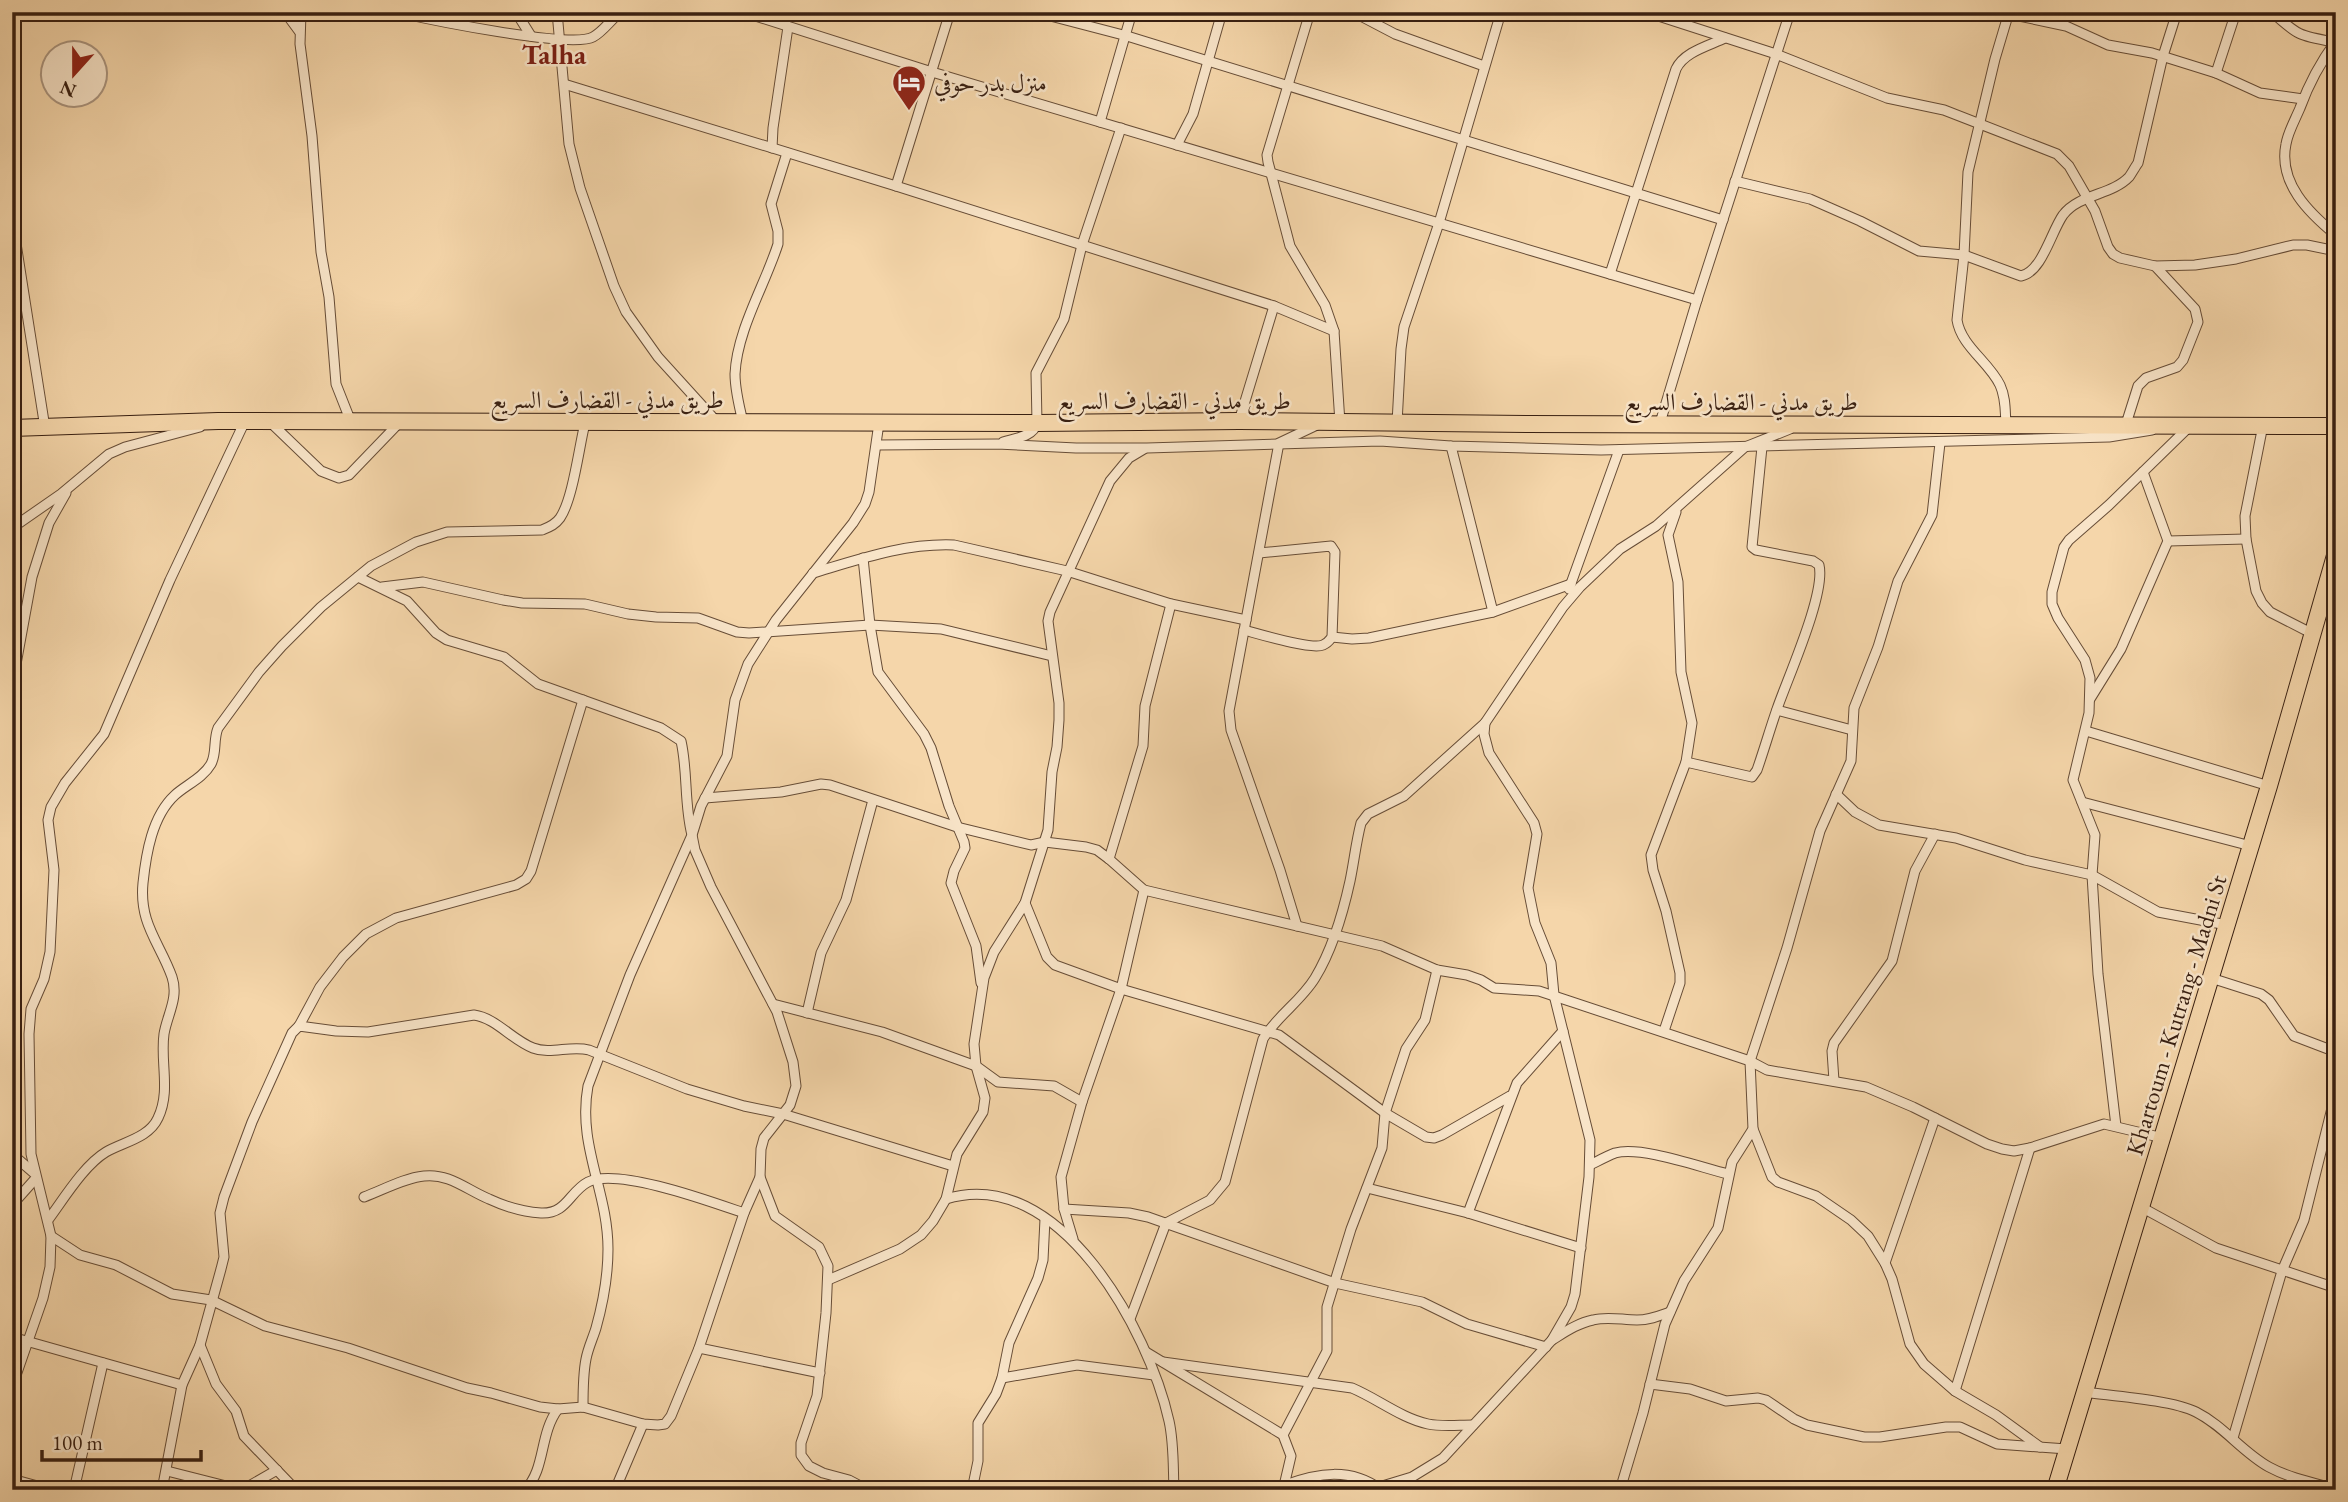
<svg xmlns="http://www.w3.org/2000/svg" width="2348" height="1502" font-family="'EB Garamond',Amiri,serif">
<rect width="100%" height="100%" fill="#f5d6aa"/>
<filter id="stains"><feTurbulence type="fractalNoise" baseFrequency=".00286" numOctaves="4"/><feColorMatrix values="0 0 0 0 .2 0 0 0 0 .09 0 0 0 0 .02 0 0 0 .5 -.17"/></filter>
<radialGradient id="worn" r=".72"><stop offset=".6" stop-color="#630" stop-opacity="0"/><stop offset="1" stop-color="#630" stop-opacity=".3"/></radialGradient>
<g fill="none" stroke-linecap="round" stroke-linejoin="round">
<g stroke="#674d37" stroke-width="11">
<g id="street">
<path d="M285,12L299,31"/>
<path d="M301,12L300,44L312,136L321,252L329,297L336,384L351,422"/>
<path d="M396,12C427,19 571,49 593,37C604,31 611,19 621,12"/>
<path d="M516,12L531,36"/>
<path d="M557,12L569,144L580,188L614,286L626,312L658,357L717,422"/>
<path d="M743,12L932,72L1697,300"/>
<path d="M1035,12L1127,36L1723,220"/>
<path d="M1310,12L1267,155L1268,162L1290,246L1325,305L1334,331L1340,423"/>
<path d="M1353,12L1395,34L1484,66"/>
<path d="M1646,12L1776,54L1887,98L1944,110L2057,154L2069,166L2095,211L2108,247L2113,254L2120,258L2155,266L2195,265L2236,259L2293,245H2307L2336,251"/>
<path d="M2000,12L2066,26L2108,45L2152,53L2216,73L2260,93L2303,99"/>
<path d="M2272,12C2298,36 2300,36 2334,42"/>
<path d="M2336,41C2322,60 2308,86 2300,108C2295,120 2288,132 2286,144C2278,183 2309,213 2336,235"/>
<path d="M2216,73L2236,12"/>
<path d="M564,84L896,186L1274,306L1334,331"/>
<path d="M1100,122L1132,12"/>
<path d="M1177,145L1193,114L1222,12"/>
<path d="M772,148L773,128L788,27"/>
<path d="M1735,181L1810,199L1860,221L1919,251L1964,255L2021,276C2042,272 2051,232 2063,215C2079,194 2112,195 2129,177C2132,173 2135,167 2138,163L2163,56L2177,12"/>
<path d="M896,186L950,12"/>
<path d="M12,218L45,428"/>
<path d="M1610,274L1676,69C1684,52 1708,46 1725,38"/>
<path d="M269,421L321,471L339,478L349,475L400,422"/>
<path d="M1239,421L1274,306"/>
<path d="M743,422C739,406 735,390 735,374C737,330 765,285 778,244V231L771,204L787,153"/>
<path d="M1397,423L1401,349L1404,327L1439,223L1501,12"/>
<path d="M1660,423L1697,300L1790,12"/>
<path d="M2006,424C2005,411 2006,398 2000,385C1989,362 1961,346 1957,320L1964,255L1968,172L1995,59L2009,12"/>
<path d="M2126,424L2138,386L2146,378L2177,367L2183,360L2198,322L2195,309L2155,266"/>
<path d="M2263,425L2245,516L2246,539L2256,591L2262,603L2270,612L2313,634"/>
<path d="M1003,442C1016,438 1033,437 1037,423L1036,373L1064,319L1082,245L1121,128"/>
<path d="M877,445L997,444L1076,448H1147L1380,441L1451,446L1601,450L2109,437L2152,430"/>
<path d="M1451,446L1493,612"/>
<path d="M12,528L61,494L109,454L125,447L200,427"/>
<path d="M2168,541L2246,539"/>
<path d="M863,558L870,625L878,672L924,734L931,748L949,806L964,842L965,848L954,871L951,883L976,946L981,983"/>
<path d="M813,573C860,559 905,543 954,545L1067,571L1171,604L1246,620"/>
<path d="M358,577L407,601L436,633L447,640L504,657L538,684L661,728L681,741C688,772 684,804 692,835L630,975L588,1086C577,1145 608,1191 608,1249C608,1275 603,1303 596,1328C593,1338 588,1348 586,1359C583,1374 583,1391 583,1407"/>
<path d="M382,587L423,582L503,600L522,603L585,604L628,614L656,617L698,618L737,632L749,633L870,625L941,629L1052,656"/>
<path d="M1569,589L1619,450"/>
<path d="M1244,630C1259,634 1311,650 1323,645C1328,643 1329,641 1332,637L1335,552L1331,546L1259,553"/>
<path d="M1332,637L1352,639L1369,638L1493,612L1571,584"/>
<path d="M12,686L32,577L49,523L66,493"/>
<path d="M2090,699L2121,649L2168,541L2143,472"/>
<path d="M1777,710L1852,730"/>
<path d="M2086,731L2269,786"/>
<path d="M1686,762L1752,777L1757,770C1764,750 1770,729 1777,709C1788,677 1826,593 1819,565L1813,561L1756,550L1752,547L1762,447"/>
<path d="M1836,794L1855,812L1879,825L1956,838L2025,860L2092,875L2158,912L2227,925"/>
<path d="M705,798L781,792L821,784L830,785L957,827L1031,845L1045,842L1086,847L1097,850L1109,859L1144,890L1382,946L1437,970L1467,975L1481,980L1494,988L1539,991L1750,1061L1767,1070L1866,1087L1913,1107L1987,1144L2002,1149L2014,1151L2030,1148L2104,1124L2163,1138"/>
<path d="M2082,802L2251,846"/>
<path d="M1109,859L1143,746L1145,706L1171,604"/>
<path d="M1025,903L1047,957L1055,965L1121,989L1279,1035L1385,1113L1426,1137L1434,1138L1442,1135L1510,1096"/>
<path d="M1297,926L1280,870L1231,730L1229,711L1279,443L1317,425"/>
<path d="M2211,978L2261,994L2269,1000L2294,1036L2336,1052"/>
<path d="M773,1004L882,1032L976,1066L998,1082L1054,1086L1082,1102"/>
<path d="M807,1013L821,953L846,900L873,800"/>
<path d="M299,1026L320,987L343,957L366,934L396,918L516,885L526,879L531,871L583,700"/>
<path d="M1664,1031L1680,983V973L1666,911L1653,870L1651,855L1686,762L1692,723L1681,672L1678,582L1668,535L1676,512"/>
<path d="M1834,1081L1832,1051L1834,1043L1892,961L1915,871L1935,834"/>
<path d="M2116,1126L2098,974L2092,875L2095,835L2073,780L2089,713L2090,678L2085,660L2058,618L2052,604V592L2064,547L2069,540L2109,505L2190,426"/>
<path d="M1753,1129L1772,1177L1778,1182L1816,1196L1851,1220L1868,1236L1885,1263L1892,1279L1910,1344L1924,1364L1955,1391L1996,1415L2040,1447"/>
<path d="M12,1154L34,1173"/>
<path d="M1590,1165C1598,1161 1607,1156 1615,1153C1642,1146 1699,1167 1728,1174"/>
<path d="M760,1177L775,1216L819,1247L828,1266L826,1313L817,1396L801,1443V1455L809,1466L823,1473L849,1480L868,1490"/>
<path d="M1367,1188L1468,1213L1581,1248"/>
<path d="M364,1197C383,1190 404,1178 424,1176C449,1173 467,1190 489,1199C504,1206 524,1212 541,1213C567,1214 569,1192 588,1182C617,1167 712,1202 744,1213"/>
<path d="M946,1199C1059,1164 1149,1331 1169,1421C1174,1443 1173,1467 1174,1490"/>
<path d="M12,1205L36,1178"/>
<path d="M2141,1207L2216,1248L2336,1288"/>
<path d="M1064,1209L1129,1213L1148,1217L1335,1283L1422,1302L1467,1324L1546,1347"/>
<path d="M1468,1213L1517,1083L1563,1031"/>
<path d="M48,1220C63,1200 84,1165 106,1152C123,1142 149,1138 158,1118C171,1091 160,1062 164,1034C167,1015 179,998 172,977C160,943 139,924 143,883C146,854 152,816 175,795C186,785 203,778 211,764C217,753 213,740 218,728L259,672L282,646L321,607L371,566L416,542L447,532L542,530C549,527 555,525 560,518C573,499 579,447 585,423"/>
<path d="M51,1236L80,1255L116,1265L172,1294L211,1300L265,1326L348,1348L467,1388L491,1393L540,1407L558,1409L583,1407L643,1424L658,1425L665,1424L671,1416L699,1348L744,1213L760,1177L761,1149L764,1138L790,1105L796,1086L793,1062L777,1012L711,887L695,850L692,835L701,806L727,756L735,700L748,664L776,620L853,523L865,504L869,492L879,423"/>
<path d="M1073,1239L1064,1209L1061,1177L1082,1102L1121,989L1144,890"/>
<path d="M1885,1263L1935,1118"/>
<path d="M828,1280L900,1249L921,1235L933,1221L946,1199L957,1154L983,1112L985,1098L976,1066L974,1044L984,978L994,952L1025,903L1048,830L1052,772L1057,747L1059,720V703L1048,621L1050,612L1110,481L1129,458L1144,449"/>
<path d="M1130,1319L1166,1223L1210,1200L1225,1182L1263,1039C1277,1016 1301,1001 1315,978C1332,950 1343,913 1350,881C1354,862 1356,842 1361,823L1368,814L1404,796L1485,723L1563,607L1580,587L1620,549L1656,526L1745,447L1790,429"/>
<path d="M12,1337L182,1385"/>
<path d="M1552,1340C1565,1332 1578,1323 1593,1320C1608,1316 1622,1320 1637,1320C1649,1320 1659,1316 1670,1312"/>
<path d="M200,1345L216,1384L236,1411L244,1436L296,1490"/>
<path d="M699,1348L820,1373"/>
<path d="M1146,1352L1283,1435L1291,1456L1283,1490"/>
<path d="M1163,1362L1352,1388C1378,1399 1401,1418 1428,1424C1442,1427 1458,1425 1473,1425"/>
<path d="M1002,1378L1077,1365L1154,1375"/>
<path d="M1650,1384L1690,1389L1726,1401L1758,1398L1766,1400L1794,1419L1807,1425L1864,1437H1880L1946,1427H1960L1997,1444L2067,1449"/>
<path d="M12,1387L43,1298L50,1267L51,1236L31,1154L29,1034L31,1009L44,979L50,952L54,870L48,820L51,807L65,783L104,734L170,580L245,421"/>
<path d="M1955,1391L2030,1148"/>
<path d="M2084,1392C2113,1396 2172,1400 2196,1412C2224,1426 2242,1452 2269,1467C2289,1478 2314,1483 2336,1489"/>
<path d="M1283,1435L1327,1351V1307L1351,1229L1382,1148L1385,1113L1406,1049L1425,1020L1437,970"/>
<path d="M2233,1438L2282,1271L2304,1220L2336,1092"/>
<path d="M167,1471L242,1490L277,1470"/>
<path d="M12,1479L52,1490"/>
<path d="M1285,1485C1317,1473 1351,1467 1381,1490"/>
<path d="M1379,1487L1412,1477L1443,1458L1552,1340L1571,1307L1575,1294L1589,1177L1590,1140L1554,995L1551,963L1535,923L1528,888L1537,834L1534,823L1489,753L1484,734L1485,723"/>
<path d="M74,1490L103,1363"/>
<path d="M162,1490L182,1385L200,1345L221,1269L224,1257L220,1213L224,1197L252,1122L292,1033L299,1026L336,1031L368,1032L474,1015C496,1018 512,1040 533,1048C551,1055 570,1045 589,1050L687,1089L744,1106L783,1114L953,1166"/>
<path d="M525,1490C546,1469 539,1434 558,1409"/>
<path d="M615,1490L643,1424"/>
<path d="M972,1490L978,1461V1423L996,1394L1002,1378L1009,1343L1038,1278L1043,1260L1045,1219"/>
<path d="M1620,1490L1643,1413L1665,1324L1684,1281L1718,1228L1732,1162L1753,1129L1750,1061L1787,948L1820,831L1851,761L1854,708L1878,647L1898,581L1932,515L1940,443"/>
</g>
</g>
<g stroke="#381f11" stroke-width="18">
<g id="highway">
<path d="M12,428L218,421L1037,423L1239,421L1526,424L2336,426"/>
<path d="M2055,1490L2269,786L2336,552"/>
</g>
</g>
<use href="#street" stroke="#f8e4c8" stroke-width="9"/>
<use href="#highway" stroke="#f5d6aa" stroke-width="16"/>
</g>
<defs>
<g id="hotel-pin" transform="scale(1.75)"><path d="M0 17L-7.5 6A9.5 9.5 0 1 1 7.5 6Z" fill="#8f2418" stroke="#f8e4c8"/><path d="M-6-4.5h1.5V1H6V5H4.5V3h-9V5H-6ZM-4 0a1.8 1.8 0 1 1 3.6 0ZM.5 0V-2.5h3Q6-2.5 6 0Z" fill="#fff"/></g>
</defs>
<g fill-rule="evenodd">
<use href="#hotel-pin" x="909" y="82"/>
</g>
<g text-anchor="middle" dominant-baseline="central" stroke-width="5" stroke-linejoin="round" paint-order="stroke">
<g font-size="24" fill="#381f11" stroke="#f8e4c8" text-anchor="start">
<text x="934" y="82">منزل بدر حوفي</text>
</g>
<g font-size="24" fill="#381f11" stroke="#f8e4c8">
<text x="607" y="399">طريق مدني - القضارف السريع</text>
<text x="1174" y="400">طريق مدني - القضارف السريع</text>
<text x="1741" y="401">طريق مدني - القضارف السريع</text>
<text transform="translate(2176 1015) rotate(-73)">Khartoum - Kutrang - Madni St</text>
</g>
<g font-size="28" font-weight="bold" fill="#7a1f14" stroke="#f8e4c8">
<text x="554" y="54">Talha</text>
</g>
</g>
<rect width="2348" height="1502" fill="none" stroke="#f5d6aa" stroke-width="42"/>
<rect x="14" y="14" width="2320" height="1474" fill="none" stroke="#381f11" stroke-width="3.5"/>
<rect x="21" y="21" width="2306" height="1460" fill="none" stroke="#381f11" stroke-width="2"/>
<g transform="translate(74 74) rotate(201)"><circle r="33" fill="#f8e4c8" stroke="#ab957f" stroke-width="2"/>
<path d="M0-5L12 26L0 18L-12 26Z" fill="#8f2418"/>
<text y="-10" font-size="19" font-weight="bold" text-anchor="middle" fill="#381f11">N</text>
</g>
<path d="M42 1450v10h159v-10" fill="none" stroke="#381f11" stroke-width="3.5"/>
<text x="52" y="1450" font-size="21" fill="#381f11" stroke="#f8e4c8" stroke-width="5" paint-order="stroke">100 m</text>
<rect width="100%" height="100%" filter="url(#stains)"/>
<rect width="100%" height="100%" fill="url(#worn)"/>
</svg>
